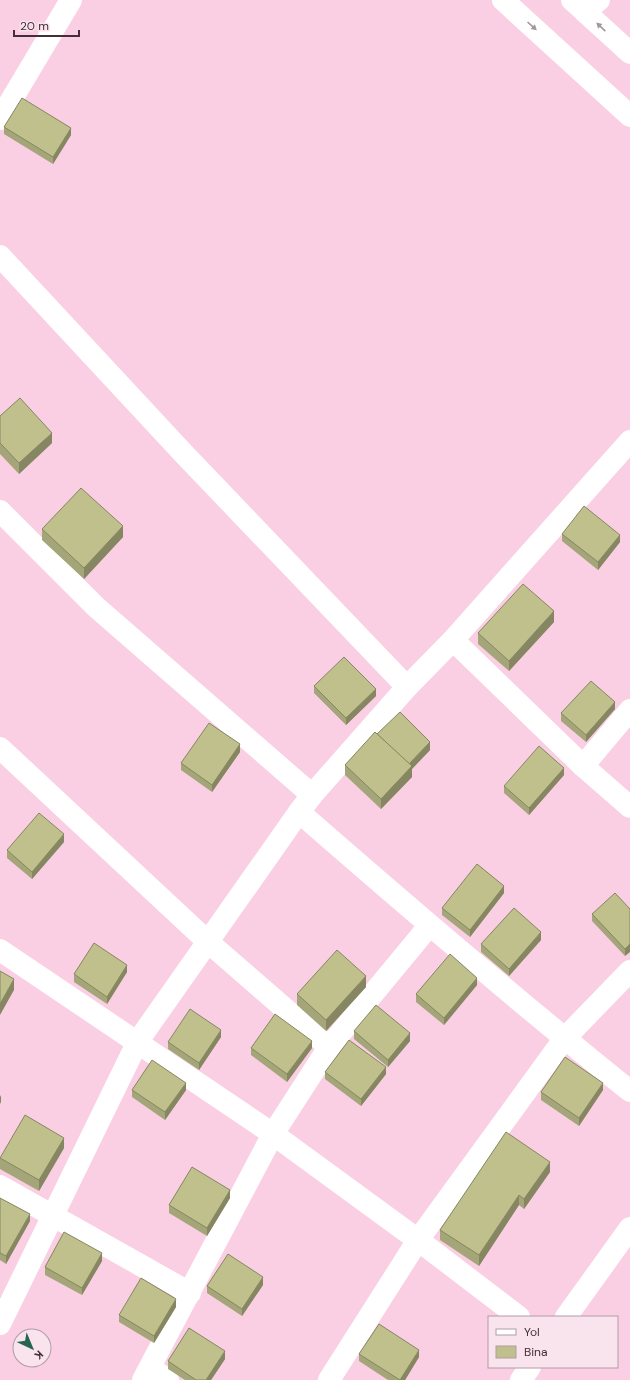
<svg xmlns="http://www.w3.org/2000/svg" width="630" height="1380" font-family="'DM Sans',sans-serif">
<rect width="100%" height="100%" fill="#facfe3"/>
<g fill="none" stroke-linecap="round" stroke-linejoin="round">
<g stroke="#fff" stroke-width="22">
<path d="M585,12L599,0"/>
<path d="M0,119L71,0"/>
<path d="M0,256L184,454L407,687"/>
<path d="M0,511L96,607L312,795"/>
<path d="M453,640L583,766L630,807"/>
<path d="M0,748L207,941L329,1047"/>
<path d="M583,766L630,710"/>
<path d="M299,812C408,907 517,1001 630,1091"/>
<path d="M0,950L273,1134L418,1240L519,1317"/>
<path d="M0,1186L190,1293"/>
<path d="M566,1317L630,1228"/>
<path d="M0,1324L138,1041L299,812L312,795L407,687L453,640L630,441"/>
<path d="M150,1368L168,1380"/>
<path d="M143,1380L273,1134L329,1047L429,926"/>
<path d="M329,1380L418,1240L564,1039L630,971"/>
<path d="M521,1380L530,1367"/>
</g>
<g stroke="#fff" stroke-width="22">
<path d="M503,0L630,116"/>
<path d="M572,0L630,53"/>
</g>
</g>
<g fill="#a4a578">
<path d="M4,127L71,135L53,164L4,134Z"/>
<path d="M0,416L52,443L19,474L0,454Z"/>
<path d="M42,529L123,537L84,579L42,540Z"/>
<path d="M562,534L620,542L598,570L562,541Z"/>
<path d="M554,622L509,671L478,644V633Z"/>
<path d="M314,686L376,696L346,725L314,693Z"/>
<path d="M615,709L586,742L561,721V713Z"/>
<path d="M377,734L430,750L412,769V777L381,809L345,775V765Z"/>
<path d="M240,752L212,792L181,770V763Z"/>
<path d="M564,775L529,815L504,793V786Z"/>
<path d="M64,842L32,879L7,858V850Z"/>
<path d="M504,893L470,937L442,915V908Z"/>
<path d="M630,909L625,956L592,921V914Z"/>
<path d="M541,940L509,976L481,952V944Z"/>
<path d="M127,972L107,1004L74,982V974Z"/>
<path d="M477,985L444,1025L416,1002V994Z"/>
<path d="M366,987L326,1031L297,1005V994Z"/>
<path d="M354,1031L410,1041L388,1067L354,1039Z"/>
<path d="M221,1037L199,1070L168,1049V1042Z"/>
<path d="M251,1048H312L287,1082L251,1055Z"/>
<path d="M325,1072L386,1074L361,1106L325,1079Z"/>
<path d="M132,1090H186L165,1120L132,1097Z"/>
<path d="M603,1090L579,1126L541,1100V1092Z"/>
<path d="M64,1148L39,1191L0,1169V1158Z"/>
<path d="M550,1172L524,1209L519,1205L479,1266L440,1240V1230Z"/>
<path d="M0,1198L30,1221L6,1264L0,1260Z"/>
<path d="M230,1198L207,1236L169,1213V1205Z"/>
<path d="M102,1261L82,1295L45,1275V1267Z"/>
<path d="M263,1285L242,1316L207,1293V1286Z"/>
<path d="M176,1307L154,1343L119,1322V1315Z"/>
<path d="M359,1354L419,1357L405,1380H388L359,1361Z"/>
<path d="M225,1359L211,1380H185L168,1369V1361Z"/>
</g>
<g fill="#868662">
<path d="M71,128V135L53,164V157Z"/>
<path d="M52,433V443L19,474V463Z"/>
<path d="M123,526V537L84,579V568Z"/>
<path d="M620,535V542L598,570V562Z"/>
<path d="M554,611V622L509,671V661Z"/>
<path d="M376,689V696L346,725V718Z"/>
<path d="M615,702V709L586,742V735Z"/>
<path d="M430,742V750L412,769V777L381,809V799L407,766Z"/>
<path d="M240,744V752L212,792V785Z"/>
<path d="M564,768V775L529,815V808Z"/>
<path d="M64,834V842L32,879V872Z"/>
<path d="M504,886V893L470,937V930Z"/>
<path d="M541,932V940L509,976V969Z"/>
<path d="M630,944V952L625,956V949Z"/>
<path d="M127,965V972L107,1004V997Z"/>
<path d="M366,976V987L326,1031V1020Z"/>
<path d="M477,978V985L444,1025V1018Z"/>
<path d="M14,979V990L0,1015V1004Z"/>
<path d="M221,1030V1037L199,1070V1063Z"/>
<path d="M410,1033V1041L388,1067V1060Z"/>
<path d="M312,1041V1048L287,1082V1074Z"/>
<path d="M386,1067V1074L361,1106V1099Z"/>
<path d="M186,1083V1090L165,1120V1112Z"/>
<path d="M603,1083V1090L579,1126V1118Z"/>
<path d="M1,1095V1102L0,1104V1097Z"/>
<path d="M64,1138V1148L39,1191V1180Z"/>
<path d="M550,1162V1172L524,1209V1199Z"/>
<path d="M230,1190V1198L207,1236V1228Z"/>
<path d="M519,1195V1205L479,1266V1255Z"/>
<path d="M30,1214V1221L6,1264V1256Z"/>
<path d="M102,1253V1261L82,1295V1288Z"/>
<path d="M263,1277V1285L242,1316V1309Z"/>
<path d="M176,1299V1307L154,1343V1336Z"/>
<path d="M419,1350V1357L405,1380H400Z"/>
<path d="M225,1351V1359L211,1380H206Z"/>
</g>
<g fill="#bfc08c" stroke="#868662">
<path d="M22,98L71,128L53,157L4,127Z"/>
<path d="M20,398L52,433L19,463L0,443V416Z"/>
<path d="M81,488L123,526L84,568L42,529Z"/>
<path d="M584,506L620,535L598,562L562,534Z"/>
<path d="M523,584L554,611L509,661L478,633Z"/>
<path d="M344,657L376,689L346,718L314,686Z"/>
<path d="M591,681L615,702L586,735L561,713Z"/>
<path d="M400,712L430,742L409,764L377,734Z"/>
<path d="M209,723L240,744L212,785L181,763Z"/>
<path d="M375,732L412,766L381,799L345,765Z"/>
<path d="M539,746L564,768L529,808L504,786Z"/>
<path d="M39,813L64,834L32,872L7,850Z"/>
<path d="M477,864L504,886L470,930L442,908Z"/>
<path d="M615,893L630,909V944L625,949L592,914Z"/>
<path d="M514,908L541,932L509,969L481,944Z"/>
<path d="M94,943L127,965L107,997L74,974Z"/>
<path d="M337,950L366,976L326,1020L297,994Z"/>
<path d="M450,954L477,978L444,1018L416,994Z"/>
<path d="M0,971L14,979L0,1004Z"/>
<path d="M376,1005L410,1033L388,1060L354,1031Z"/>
<path d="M190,1009L221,1030L199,1063L168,1042Z"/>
<path d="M275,1014L312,1041L287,1074L251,1048Z"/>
<path d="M349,1040L386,1067L361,1099L325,1072Z"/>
<path d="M565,1057L603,1083L579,1118L541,1092Z"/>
<path d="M152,1060L186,1083L165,1112L132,1090Z"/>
<path d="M25,1115L64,1138L39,1180L0,1158Z"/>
<path d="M506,1132L550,1162L524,1199L519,1195L479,1255L440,1230Z"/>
<path d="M192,1167L230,1190L207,1228L169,1205Z"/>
<path d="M0,1198L30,1214L6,1256L0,1253Z"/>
<path d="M64,1232L102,1253L82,1288L45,1267Z"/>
<path d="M228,1254L263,1277L242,1309L207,1286Z"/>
<path d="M141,1278L176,1299L154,1336L119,1315Z"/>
<path d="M379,1324L419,1350L400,1380L359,1354Z"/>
<path d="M189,1328L225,1351L206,1380H196L168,1361Z"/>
</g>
<defs><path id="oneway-solid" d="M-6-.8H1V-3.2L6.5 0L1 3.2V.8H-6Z"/></defs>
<g fill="#a2979c">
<use href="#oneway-solid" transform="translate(532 26) rotate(42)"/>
<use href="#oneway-solid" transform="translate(601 27) rotate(-137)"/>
</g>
<rect x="488" y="1316" width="130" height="52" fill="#f9e3ed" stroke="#b19ba5"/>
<rect x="496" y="1329" width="20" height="6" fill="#ffffff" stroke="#b19ba5"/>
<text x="524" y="1336" font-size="12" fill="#442f39">Yol</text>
<rect x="496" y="1346" width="20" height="12" fill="#bfc08c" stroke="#b19ba5"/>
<text x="524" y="1356" font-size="12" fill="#442f39">Bina</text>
<g transform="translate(32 1348) rotate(136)"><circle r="19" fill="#f9e3ed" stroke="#b19ba5"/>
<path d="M0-3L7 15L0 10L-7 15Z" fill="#266450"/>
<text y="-6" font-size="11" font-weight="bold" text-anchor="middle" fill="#442f39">K</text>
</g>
<path d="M14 30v6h65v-6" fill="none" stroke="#442f39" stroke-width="2"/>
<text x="20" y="30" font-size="12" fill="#442f39" stroke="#f9e3ed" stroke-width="3" paint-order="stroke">20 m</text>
</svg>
